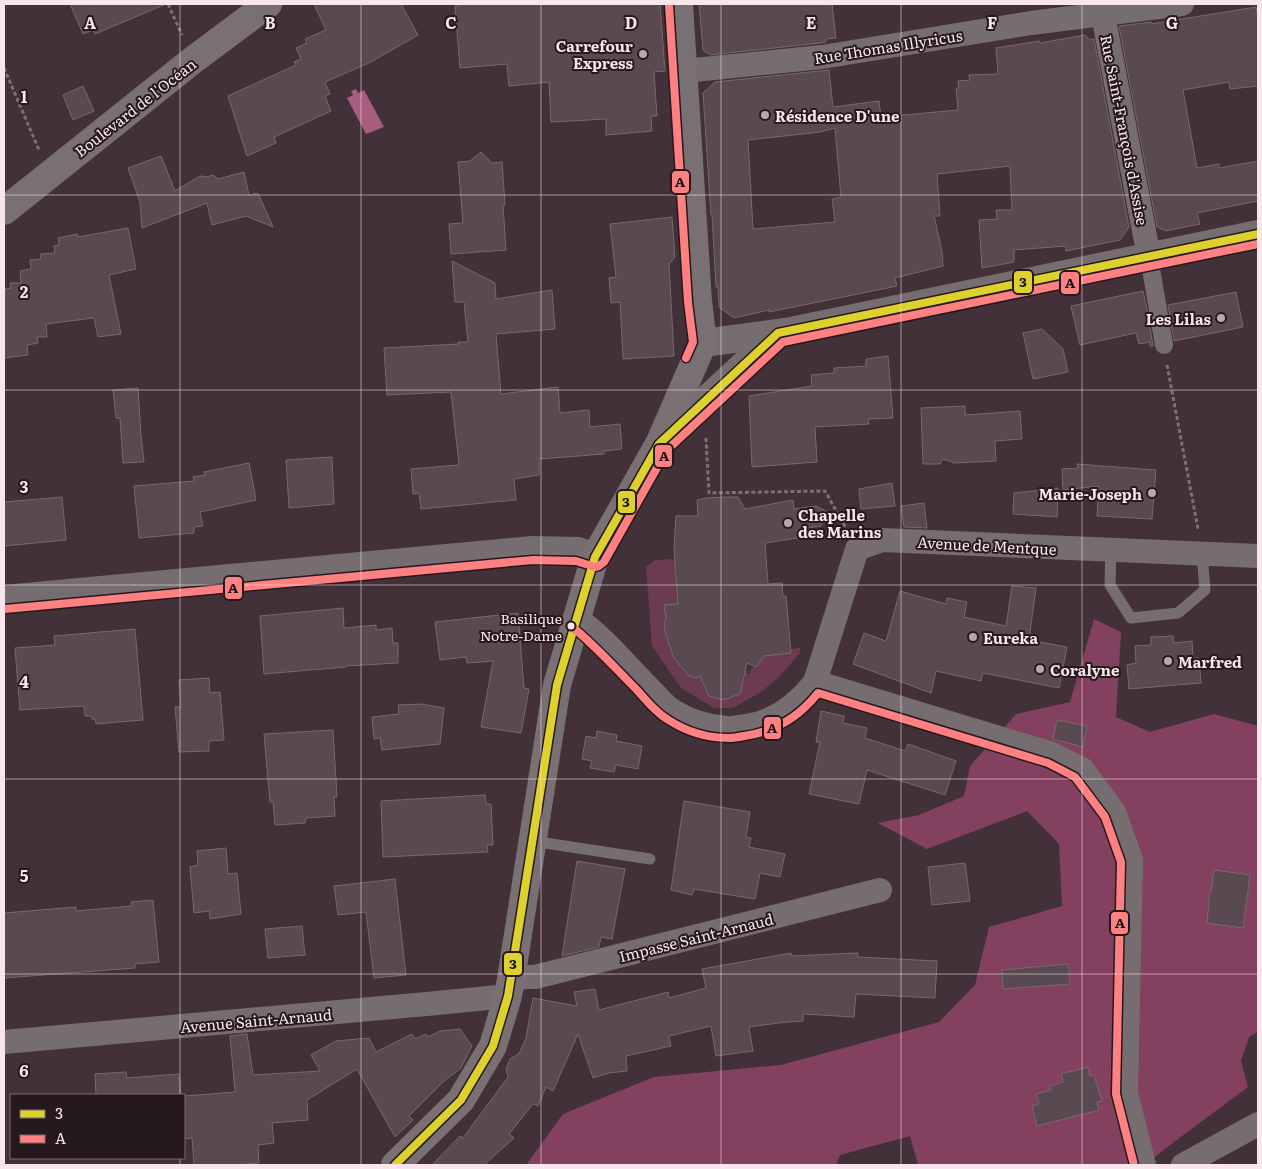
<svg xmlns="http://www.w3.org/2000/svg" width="1262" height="1169" font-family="Literata,serif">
<rect width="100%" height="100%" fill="#423138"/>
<path fill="#6b3b50" d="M678,559L682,605L667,610L670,643L669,644L670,645L684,670L686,672L688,671L699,674L705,687L708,686L714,698H718L743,671H747L748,674L751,673L750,670L754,666L756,667L758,665L755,662L758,654L770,655L790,653V649L800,648V653L779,677L761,692L733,708H714L681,688L652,646L646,567L655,560Z"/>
<path fill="#83415f" d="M1094,619L1121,632L1116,717L1150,732L1214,714L1258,726V1032L1249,1037L1241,1061L1248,1087L1174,1142L1145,1165H918L910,1136L840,1155L836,1165H526L563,1114L654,1077L781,1065L939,1022L975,985L989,927L1062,906L1059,844L1027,811L927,849L878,823L919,815L964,796L970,766L1016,714L1070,702Z"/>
<path fill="#a75e7e" d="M356,89L358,93L364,90L384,127L366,134L347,98L353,95L351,91Z"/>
<g fill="#584a50" stroke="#77686e" fill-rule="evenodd">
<path d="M70,4H166L95,34L93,30L83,34Z"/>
<path d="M314,4H401L418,35L369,63L325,82L330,94L325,96L331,111L274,137L276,143L247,156L228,96L296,65L294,62L301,59L296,48L307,43L305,39L326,30Z"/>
<path d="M460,4H660L665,71L654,72L657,116H651L652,131L606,135V119L551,122L549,82L509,86L507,64L460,68L455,6H460Z"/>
<path d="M699,4H832L836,38L826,39V42L820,43L710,55L703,50Z"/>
<path d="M1256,7L1258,18V86L1230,89L1229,82L1183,90L1197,168L1219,164V168L1258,161V201L1197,213L1200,224L1166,231L1157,227L1119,26L1151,22V24Z"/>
<path d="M1085,35L1090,40L1094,39L1129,227L1120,240L1066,251V246L1014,250V262L982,268L979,220L997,219L996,210H1012L1010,166L937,174L940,216H934L942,251L943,266L895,278L897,286L769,312V310L734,318L719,307L718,287H716L712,214L711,215L703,93L715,82L829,70L833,107L879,101L881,117L958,110L956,88H959L958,81L970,80L969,75L998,74L996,48L1039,41L1040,43ZM835,128L841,197L832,199L835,222L753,229L748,140L820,132Z"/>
<path d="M83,86L94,111L73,120L63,95Z"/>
<path d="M481,152L492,163L502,162L505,205H503L506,250L451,254L449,224L463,223L458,162L470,161Z"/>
<path d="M161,156L175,191L200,176L208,177L213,175L218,179L244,172L249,195L258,193L273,227L246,216L212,225L207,203L142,228L140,202L128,168Z"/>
<path d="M672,217L675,257L669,264L674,356L623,359L620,302L611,303L609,278L616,277L610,224Z"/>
<path d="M128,228L136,269L109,275L121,334L98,337L94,318L46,324L47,337H37L38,343L27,345L28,355L4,358V295H5V289L11,288L10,283H21L20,271L31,269L30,260L41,259L40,254L55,253L54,246L59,245L58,238L77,234L78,237Z"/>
<path d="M452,261L495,283L496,299L552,290L555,329L496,334L501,394L558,387L560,413L589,410L590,427L620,424L622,449L604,451V454L539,459V475L514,479L516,500L421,509L419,493L413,494L411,469L459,465L451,392L387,395L384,348L459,344L458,342H468L464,302H455Z"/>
<path d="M1143,291L1147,309L1153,346H1150V342L1139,344L1136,333L1080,345L1071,306Z"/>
<path d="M1236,292L1243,327L1174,341L1168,305Z"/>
<path d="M1042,329L1063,349L1068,372L1033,379L1023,333Z"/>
<path d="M888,356L893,418L868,419L869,424L815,427L817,462L752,467L749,396L812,386L811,375L834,373V368L866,366V359Z"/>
<path d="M138,388L141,435L144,462L123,463L120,418H116L113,390Z"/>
<path d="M965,406V415L1020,411L1022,439L995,441L996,461L955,463L943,459L940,464H923L921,408Z"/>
<path d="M332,457L334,504L289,508L286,460Z"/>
<path d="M249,463L256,500L200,512L203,526L194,527V533L139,538L134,486L194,481L193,477L205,475L204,472Z"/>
<path d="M1077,464L1156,470L1152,519L1097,516L1099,486L1063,490L1062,469L1078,468Z"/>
<path d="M892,483L895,506L861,509L859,489Z"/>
<path d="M1058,488L1057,517L1013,514L1014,493Z"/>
<path d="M62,497L66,540L4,546V502Z"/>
<path d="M726,497H738L745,509L793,500L794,509L816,506L828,512L821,526L797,530L798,538L765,543L768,584L782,583L783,597L786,596L791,653L764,656L756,667L747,663L740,694L723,700L709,696L700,676L697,678L689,676L673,657L670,645H669L664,627L666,617L664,605L678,604L674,549L676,516H698L697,500L706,498Z"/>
<path d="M924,503L927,528L904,527L901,506Z"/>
<path d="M1012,586L1036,588L1029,640L1067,647L1059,688L983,673L981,681L936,671L931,693L853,664L864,633L886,641L900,591L946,604L947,598L967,602L964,617L1006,626Z"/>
<path d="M343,608L344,628L376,625V630L392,628L393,643H398V663L346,666V667L264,674L260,616Z"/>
<path d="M518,613L524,688L529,689L521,733L481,727L493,661L467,663L466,657L440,660L435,622Z"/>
<path d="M135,629L143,720L96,724L95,719H92V716H85L84,706L20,710L15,648L55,645L54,636Z"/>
<path d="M1173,636L1174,643L1192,641L1193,658H1199L1201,683L1129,689L1127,665L1136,663L1135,646L1151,645V637Z"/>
<path d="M209,678L210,693L220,692L224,740L209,741V751L179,752L175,707H181L179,680Z"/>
<path d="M421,704L444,708L440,744L382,750L380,738L374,739L372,717L399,714L398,705Z"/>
<path d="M821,711L844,716L843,723L867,728L865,738L905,751L908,744L956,761L945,795L867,770L859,804L809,794L820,742H816Z"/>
<path d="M1057,720L1087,726L1083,747L1053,739Z"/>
<path d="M333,730L337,797H334L335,816L306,818L305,823L275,825L273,802H270L264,734Z"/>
<path d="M597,731L617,735L616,741L642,746L638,769L616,765L614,772L590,768L592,761L582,759L586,736L596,738Z"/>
<path d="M485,795L486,804H491L493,845H487L488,852L383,857L381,801Z"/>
<path d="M684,801L750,812L746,837L751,838L749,847L785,854L780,877L760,873L755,899L694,889L692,895L671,890Z"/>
<path d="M226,848L228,874L237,873L241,914L210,919L209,911L194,913L190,867L198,865L197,851Z"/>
<path d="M577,861L625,869L612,939L601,937L599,947L562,956Z"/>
<path d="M965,863L970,901L932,905L928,867Z"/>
<path d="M1214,870L1250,875L1243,928L1207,923L1210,891H1211Z"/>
<path d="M395,879L406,975L374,978L366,912L338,915L334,886Z"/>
<path d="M153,900L159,962L135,964V968L4,978V913L76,907V911L132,906L131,902Z"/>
<path d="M302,926L305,955L268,958L265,929Z"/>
<path d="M791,953L792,956L858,953V957L937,961L935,998L856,994L854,1017L803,1014V1021L778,1023L749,1027L753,1051L716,1056L711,1026L669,1036L671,1046L626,1056L627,1071L609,1073L593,1078L578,1034L553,1091L546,1087L538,1106L533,1104L509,1134L514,1138L484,1165H432L460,1136L463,1138L508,1077L506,1068L511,1058L519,1054L526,1038L533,998L577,1006L574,992L595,989L599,1010L668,992L669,998L706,988L702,969Z"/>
<path d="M1068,964L1070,984L1003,989L1002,970Z"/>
<path d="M460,1029L472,1046L461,1068L443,1082L409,1116L413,1120L395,1137L357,1069L307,1100L308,1120L272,1123L274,1143L258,1145L259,1163L236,1165H194L192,1138L184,1139V1096L235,1092L230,1036L247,1034L253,1075L320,1071L311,1055L336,1041L369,1038L376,1052L412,1034L415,1039L426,1034L428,1037L440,1031Z"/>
<path d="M1088,1067L1090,1076L1094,1075L1102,1101L1097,1102L1099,1110L1037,1126L1032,1106L1039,1104L1036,1094L1051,1090L1050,1086L1063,1082L1061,1074Z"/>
<path d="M126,1072L127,1078L179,1074L181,1095H96L95,1074Z"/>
</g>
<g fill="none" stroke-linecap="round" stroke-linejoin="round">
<g stroke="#797174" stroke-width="3" stroke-dasharray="4 2.5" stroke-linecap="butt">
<path d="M168,4L182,35"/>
<path d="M4,68L39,150"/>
<path d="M1167,365L1198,529"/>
<path d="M706,438L709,493L825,491L846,528"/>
</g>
<g stroke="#766d71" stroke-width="11">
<path d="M1111,550L1110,585L1131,618L1178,613L1205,590L1202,553"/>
<path d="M532,841L650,859"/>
</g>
<path stroke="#766d71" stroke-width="18" d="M1149,257L1164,345"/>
<g stroke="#766d71" stroke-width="24">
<path d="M1101,4L1149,257"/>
<path d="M684,71L822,57L1031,23L1182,4"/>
<path d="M577,618C605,639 627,666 651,690C658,697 665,706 673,711C689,721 709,727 727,728C733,729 740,726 746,726C775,722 797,705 815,682L1052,754L1082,769L1114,812L1131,860L1126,1093L1144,1165"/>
<path d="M815,682L857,549L882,540L1258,556"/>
<path d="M511,979L526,977H535L880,890"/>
<path d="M4,1042L427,1004L508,996"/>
<path d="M1183,1165L1258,1124"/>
</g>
<g stroke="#766d71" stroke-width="28">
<path d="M703,343L786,332L1258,234"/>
<path d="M659,444L778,333"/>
<path d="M4,599L533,550L578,551L595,557"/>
</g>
<g stroke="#797074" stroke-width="28">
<path d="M4,211L193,60L268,4"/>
<path d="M395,1165L461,1100L493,1046L508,996L511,979L557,685L595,557L659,444L703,343L698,301L679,4"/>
</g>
<g stroke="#26191e" stroke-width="11">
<path id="bus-1" d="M395,1165L461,1100L493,1046L508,996L557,685L595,557L659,444L778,333L1258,234"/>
</g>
<g stroke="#26191e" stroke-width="11">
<g id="bus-2">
<path d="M669,5L688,302L693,342L686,358"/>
<path d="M5,609L533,560L576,561L595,567L599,566L604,562L667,450L783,342L1258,244"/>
<path d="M571,626C595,645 615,668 637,690C646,700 655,712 667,719C685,731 707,738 729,738C734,738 739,737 744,736C774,732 799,717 818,693L1048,763L1075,777L1105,817L1121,862L1116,1094L1134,1165"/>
</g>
</g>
<use href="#bus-1" stroke="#dfd12d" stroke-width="8"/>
<use href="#bus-2" stroke="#ff8080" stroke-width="8"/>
</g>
<path fill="none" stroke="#f9e6ed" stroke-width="1" stroke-opacity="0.55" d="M180,4V1095M361,4V1165M541,4V1165M721,4V1165M901,4V1165M1082,4V1165M4,195H1258M4,390H1258M4,585H1258M4,779H1258M4,974H1258M180,1158V1165"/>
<g fill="#b9a7ae" stroke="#26191e" stroke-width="2">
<circle cx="643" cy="54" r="5"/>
<circle cx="765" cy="115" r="5"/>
<circle cx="1221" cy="318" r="5"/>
<circle cx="1152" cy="493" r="5"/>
<circle cx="788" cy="523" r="5"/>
<circle cx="973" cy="637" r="5"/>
<circle cx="1168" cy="661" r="5"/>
<circle cx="1040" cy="669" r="5"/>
</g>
<circle fill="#f9e6ed" stroke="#26191e" stroke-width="2" cx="571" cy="626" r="4.5"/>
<g text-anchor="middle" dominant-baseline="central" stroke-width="4" stroke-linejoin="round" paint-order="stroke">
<g font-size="14" fill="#f9e6ed" stroke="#26191e" text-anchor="end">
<text x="562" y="618">Basilique<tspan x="562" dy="17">Notre-Dame</tspan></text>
</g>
<g font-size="15" font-weight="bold" fill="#f9e6ed" stroke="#26191e" text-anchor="start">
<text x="633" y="45" text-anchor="end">Carrefour<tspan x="633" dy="17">Express</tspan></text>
<text x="775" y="115">Résidence D'une</text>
<text x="1211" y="318" text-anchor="end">Les Lilas</text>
<text x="1142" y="493" text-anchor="end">Marie-Joseph</text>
<text x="798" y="514">Chapelle<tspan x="798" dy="17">des Marins</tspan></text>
<text x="983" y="637">Eureka</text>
<text x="1178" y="661">Marfred</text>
<text x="1050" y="669">Coralyne</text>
</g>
<g font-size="15" fill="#f9e6ed" stroke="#26191e">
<text transform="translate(888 46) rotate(-9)">Rue Thomas Illyricus</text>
<text transform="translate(135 107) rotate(-38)">Boulevard de l'Océan</text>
<text transform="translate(1125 130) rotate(79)">Rue Saint-François d'Assise</text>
<text transform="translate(987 545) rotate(3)">Avenue de Mentque</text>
<text transform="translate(696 937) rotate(-14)">Impasse Saint-Arnaud</text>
<text transform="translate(256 1020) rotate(-5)">Avenue Saint-Arnaud</text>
</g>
</g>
<g font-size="16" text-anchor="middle" font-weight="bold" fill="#f9e6ed" stroke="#26191e" stroke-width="4" stroke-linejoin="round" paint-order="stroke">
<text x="90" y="29">A</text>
<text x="270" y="29">B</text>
<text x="451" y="29">C</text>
<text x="631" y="29">D</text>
<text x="811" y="29">E</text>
<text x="992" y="29">F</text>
<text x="1172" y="29">G</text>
<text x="24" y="103">1</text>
<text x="24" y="298">2</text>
<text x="24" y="493">3</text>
<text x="24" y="688">4</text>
<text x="24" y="882">5</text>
<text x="24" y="1077">6</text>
</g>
<g stroke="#26191e" stroke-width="2">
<rect x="671" y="170" width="19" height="24" rx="5" fill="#ff8080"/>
<rect x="1013" y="270" width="20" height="24" rx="5" fill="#dfd12d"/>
<rect x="1060" y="271" width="20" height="24" rx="5" fill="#ff8080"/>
<rect x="654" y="444" width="19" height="24" rx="5" fill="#ff8080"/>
<rect x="617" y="490" width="19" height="24" rx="5" fill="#dfd12d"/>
<rect x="224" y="576" width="19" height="24" rx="5" fill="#ff8080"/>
<rect x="763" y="716" width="19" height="24" rx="5" fill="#ff8080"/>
<rect x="1110" y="911" width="19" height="24" rx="5" fill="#ff8080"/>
<rect x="503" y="952" width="20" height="24" rx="5" fill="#dfd12d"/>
</g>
<g font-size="14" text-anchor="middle" font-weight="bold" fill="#111">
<text x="680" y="187">A</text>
<text x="1023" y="287">3</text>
<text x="1070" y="288">A</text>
<text x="664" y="461">A</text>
<text x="626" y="507">3</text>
<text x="233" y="593">A</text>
<text x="772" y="733">A</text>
<text x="1120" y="928">A</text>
<text x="513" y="969">3</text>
</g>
<rect width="1262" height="1169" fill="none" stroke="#f9e6ed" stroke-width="10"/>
<rect x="10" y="1094" width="175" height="65" fill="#26191e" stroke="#7a6b71"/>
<rect x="20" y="1110" width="25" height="8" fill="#dfd12d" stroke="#7a6b71"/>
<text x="55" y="1119" font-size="15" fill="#f9e6ed">3</text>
<rect x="20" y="1135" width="25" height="8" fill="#ff8080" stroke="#7a6b71"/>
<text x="55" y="1144" font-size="15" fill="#f9e6ed">A</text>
</svg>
